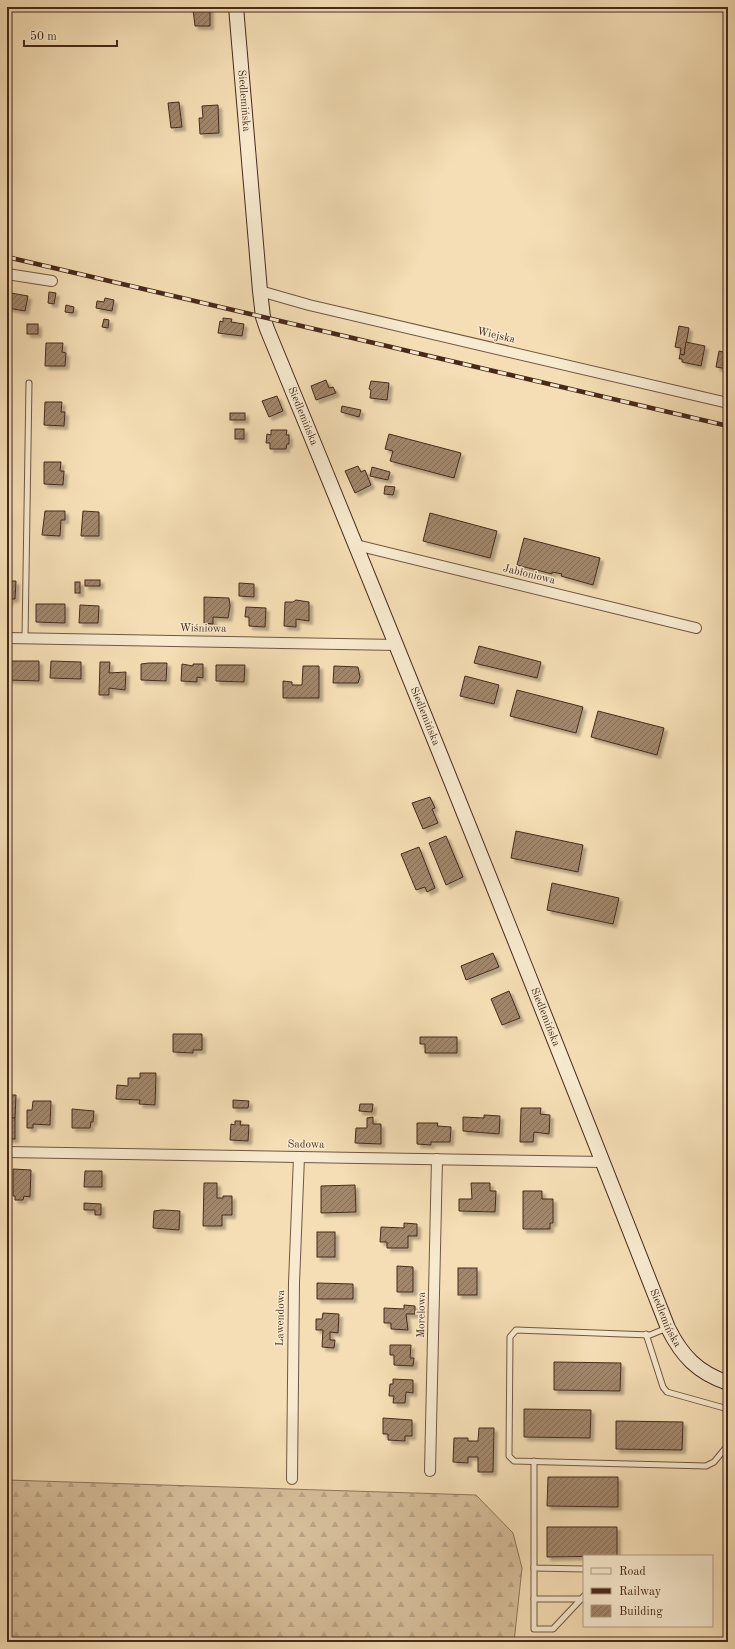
<svg xmlns="http://www.w3.org/2000/svg" width="735" height="1649" font-family="'Old Standard TT',serif">
<defs>
<pattern id="forest-firs" width="22" height="20" patternUnits="userSpaceOnUse"><rect width="22" height="20" fill="#d7bf9b"/><path d="M5 1l3.5 6h-7zM16 11l3.5 6h-7z" fill="#baa485"/></pattern>
<pattern id="building-hatch" width="6" height="6" patternUnits="userSpaceOnUse"><rect width="6" height="6" fill="#a1876c"/><path d="M-1 1l2-2M0 6l6-6M5 7l2-2" fill="none" stroke="#856e58"/></pattern>
<filter id="shadow"><feDropShadow dx="3.5" dy="3.5" stdDeviation="1" flood-color="#0004"/></filter>
</defs>
<rect width="100%" height="100%" fill="#f5deb5"/>
<filter id="stains"><feTurbulence type="fractalNoise" baseFrequency=".005" numOctaves="4"/><feColorMatrix values="0 0 0 0 .2 0 0 0 0 .09 0 0 0 0 .02 0 0 0 .5 -.17"/></filter>
<radialGradient id="worn" r=".72"><stop offset=".6" stop-color="#630" stop-opacity="0"/><stop offset="1" stop-color="#630" stop-opacity=".3"/></radialGradient>
<path fill="url(#forest-firs)" stroke="#8f745c" d="M7,1480L476,1495L513,1533L522,1568L514,1642H7Z"/>
<g fill="url(#building-hatch)" stroke="#47291c" filter="url(#shadow)">
<path d="M189,7H210V26H195L193,9H189Z"/>
<path d="M179,102L182,127L171,128L168,103Z"/>
<path d="M218,105L219,133L200,134L199,118H203L202,106Z"/>
<path d="M49,292L56,293L54,304L48,303Z"/>
<path d="M11,293L28,296L25,311L8,308Z"/>
<path d="M105,298L114,300L112,311L96,308L97,301L104,302Z"/>
<path d="M66,305L74,307L73,313L65,312Z"/>
<path d="M223,318L232,319L231,322L244,324L242,336L218,333L220,321L223,322Z"/>
<path d="M104,319L109,320L108,328L102,327Z"/>
<path d="M726,320L728,321V330H725Z"/>
<rect x="27" y="324" width="11" height="10"/>
<path d="M679,326L689,328L684,355L680,354L681,348L675,347Z"/>
<path d="M686,342L705,346L701,366L682,362V359H679L680,354L684,355Z"/>
<path d="M46,343H63L62,352L66,353L65,366H45Z"/>
<path d="M728,350V369L716,367L719,351L728,353Z"/>
<path d="M326,380L329,388L333,387L336,393L316,400L311,386Z"/>
<path d="M371,381L389,383L387,400L370,398L371,390L369,389Z"/>
<path d="M277,396L283,411L269,417L262,401Z"/>
<path d="M45,402H62L61,412H65L64,426L44,425Z"/>
<path d="M342,406L361,410L359,417L341,412Z"/>
<rect x="230" y="413" width="15" height="7"/>
<rect x="235" y="429" width="9" height="10"/>
<path d="M271,430H287L286,435H289V444H287L286,449H270V443H266L267,434L271,435Z"/>
<path d="M389,434L461,453L454,478L390,461L393,451L385,449Z"/>
<path d="M44,462H61L60,471H64L63,485L44,484Z"/>
<path d="M358,466L361,472L365,470L371,485L355,493L345,471Z"/>
<path d="M372,467L390,472L388,480L370,476Z"/>
<path d="M385,486L395,487L393,495L384,494Z"/>
<path d="M45,511H65V520H61L60,536L42,535Z"/>
<path d="M83,511L99,512V536H81Z"/>
<path d="M430,513L497,531L490,558L423,541Z"/>
<path d="M524,538L600,558L593,585L561,576L562,574L552,572V574L517,565Z"/>
<rect x="85" y="580" width="15" height="6"/>
<path d="M7,581H16L15,599H9V603H7Z"/>
<rect x="75" y="582" width="5" height="11"/>
<path d="M239,583L254,584V597L239,596Z"/>
<path d="M204,597L229,598L230,606L228,618L213,617V624L204,623Z"/>
<path d="M296,600L309,602V621L296,619V627L284,626L285,602H293Z"/>
<path d="M36,604H65V623L36,622Z"/>
<path d="M80,605L99,606L98,623H79Z"/>
<path d="M246,607L266,608L265,627L249,626V617H245Z"/>
<path d="M479,646L541,662L537,678L474,663Z"/>
<path d="M8,661H39V681L7,680Z"/>
<path d="M51,661L81,662V679L50,678Z"/>
<path d="M100,662H110L109,673L126,672L125,690L109,688V695H99Z"/>
<path d="M149,663H167L166,681L141,680V664Z"/>
<path d="M182,664L193,666V664H203V678L197,677V682L181,681Z"/>
<path d="M216,665H245L244,682L216,681Z"/>
<path d="M303,666H319V698H283V681L292,682V685H302Z"/>
<path d="M334,666L358,667L360,677L358,683H333Z"/>
<path d="M465,676L499,685L494,704L460,696Z"/>
<path d="M517,690L583,707L576,733L510,716Z"/>
<path d="M598,711L664,728L657,755L591,737Z"/>
<path d="M430,797L435,808L432,809L438,823L423,829L412,803Z"/>
<path d="M516,831L583,845L578,872L511,858Z"/>
<path d="M446,836L463,877L446,885L429,843Z"/>
<path d="M419,847L435,888L427,892L425,887L416,890L401,854Z"/>
<path d="M552,883L619,898L613,924L547,910Z"/>
<path d="M493,953L499,967L466,980L461,966Z"/>
<path d="M509,991L520,1018L502,1025L491,999Z"/>
<path d="M173,1034H202V1050H193V1053L173,1052Z"/>
<path d="M420,1037H457V1053H425V1044H420Z"/>
<path d="M140,1073H156L155,1105L139,1104L140,1100L116,1099L117,1085L128,1086V1078H140Z"/>
<path d="M7,1095H16L15,1118H7Z"/>
<path d="M233,1100L249,1101L248,1108H233Z"/>
<path d="M33,1101H51L50,1125L33,1124V1128H27V1110H32Z"/>
<path d="M360,1104H373L372,1112L359,1111Z"/>
<path d="M521,1108H541L540,1114L550,1115L549,1134L534,1132L533,1142H520Z"/>
<path d="M72,1109L94,1111L93,1122H91L90,1128H72Z"/>
<path d="M484,1115L500,1116L499,1134L463,1131V1117L484,1118Z"/>
<path d="M373,1117V1124H381V1144L355,1143L356,1128H367V1118Z"/>
<rect x="7" y="1118" width="8" height="21"/>
<path d="M235,1121H241L240,1125H249L248,1141L230,1140L231,1124L235,1125Z"/>
<path d="M417,1123H438L437,1126L451,1127L450,1142H431V1145L417,1144Z"/>
<path d="M13,1169L31,1170L30,1197L24,1196L23,1200H15V1196H13Z"/>
<path d="M85,1171H102V1187H84Z"/>
<path d="M204,1183H217V1198H223V1196H232V1215H222V1226H203Z"/>
<path d="M471,1183H490V1191H496L495,1212L459,1211V1199H472Z"/>
<path d="M355,1185L356,1212L321,1213V1186Z"/>
<path d="M523,1191H542V1199H553V1223H550V1229H523Z"/>
<path d="M84,1203L101,1204V1215H95V1210H84Z"/>
<path d="M162,1210L180,1211L179,1230L153,1228L154,1211Z"/>
<path d="M404,1223L417,1224V1236H408V1248H387V1242H380L381,1227L404,1228Z"/>
<rect x="317" y="1232" width="18" height="25"/>
<path d="M397,1266L413,1267V1292H397Z"/>
<rect x="458" y="1268" width="19" height="27"/>
<path d="M317,1283L353,1284V1299H317Z"/>
<path d="M404,1305L415,1306V1314H406L408,1330L391,1329V1323H384V1308L404,1309Z"/>
<path d="M323,1313L339,1314L338,1333L330,1332V1340H335L334,1348L322,1347L323,1330H316V1319H322Z"/>
<path d="M390,1345H411L410,1358H414L413,1366L394,1365V1355H390Z"/>
<path d="M554,1362L621,1363L620,1391L554,1390Z"/>
<path d="M393,1379L413,1380V1393L406,1392L405,1403H393L394,1396H389L390,1384H393Z"/>
<path d="M524,1409L591,1410L590,1438L524,1437Z"/>
<path d="M383,1418L412,1420V1436H405V1441L388,1440V1434H383Z"/>
<path d="M616,1421L683,1422L682,1450L616,1449Z"/>
<path d="M479,1428H494L493,1472H478V1457H468V1463L453,1462L454,1438H468V1441H478Z"/>
<path d="M548,1477H618V1507L547,1506Z"/>
<path d="M547,1527H617V1556L547,1557Z"/>
</g>
<g fill="none" stroke-linecap="round" stroke-linejoin="round">
<g stroke="#725642" stroke-width="7">
<g id="lane">
<path d="M25,638L29,383"/>
<path d="M667,1328L650,1335L516,1330L510,1337L509,1456L514,1461L706,1466L714,1462L728,1445"/>
<path d="M646,1334L663,1387L667,1392L728,1409"/>
<path d="M534,1461V1568L584,1569"/>
<path d="M534,1568V1629H553L584,1596"/>
<path d="M534,1599H581"/>
</g>
</g>
<g stroke="#725642" stroke-width="12">
<g id="street">
<path d="M7,274L52,281"/>
<path d="M260,291L309,305L728,403"/>
<path d="M356,545L696,628"/>
<path d="M7,638L398,645"/>
<path d="M7,1152L604,1162"/>
<path d="M430,1471L437,1159"/>
<path d="M292,1479L294,1283L299,1157"/>
</g>
</g>
<g stroke="#47291c" stroke-width="16">
<g id="secondary">
<path id="s1" d="M236,7L260,291L263,317L267,329C404,661 537,994 668,1328C682,1356 697,1372 728,1383"/>
</g>
</g>
<use href="#lane" stroke="#f8eacf" stroke-width="5"/>
<use href="#street" stroke="#f8eacf" stroke-width="10"/>
<use href="#secondary" stroke="#f8eacf" stroke-width="14"/>
<g stroke="#47291c" stroke-width="4.5">
<path id="rail" d="M7,257L728,426"/>
</g>
<use href="#rail" stroke="#f8eacf" stroke-width="3" stroke-dasharray="9" stroke-linecap="butt"/>
</g>
<g text-anchor="middle" dominant-baseline="central" stroke-width="3" stroke-linejoin="round" paint-order="stroke">
<g font-size="11" fill="#47291c" stroke="#f8eacf">
<text stroke="none"><textPath href="#s1" startOffset="94">Siedlemińska</textPath></text>
<text transform="translate(496 336) rotate(13)">Wiejska</text>
<text stroke="none"><textPath href="#s1" startOffset="418">Siedlemińska</textPath></text>
<text transform="translate(529 575) rotate(14)">Jabłoniowa</text>
<text transform="translate(203 629) rotate(1)">Wiśniowa</text>
<text stroke="none"><textPath href="#s1" startOffset="742">Siedlemińska</textPath></text>
<text stroke="none"><textPath href="#s1" startOffset="1066">Siedlemińska</textPath></text>
<text transform="translate(306 1145) rotate(1)">Sadowa</text>
<text transform="translate(422 1315) rotate(-89)">Morelowa</text>
<text transform="translate(281 1318) rotate(-89)">Lawendowa</text>
<text stroke="none"><textPath href="#s1" startOffset="1390">Siedlemińska</textPath></text>
</g>
</g>
<rect width="735" height="1649" fill="none" stroke="#f5deb5" stroke-width="24"/>
<rect x="8" y="8" width="719" height="1633" fill="none" stroke="#47291c" stroke-width="2"/>
<rect x="12" y="12" width="711" height="1625" fill="none" stroke="#47291c"/>
<rect x="583" y="1555" width="130" height="72" fill="#f8eacf" stroke="#b19d87"/>
<rect x="591" y="1568" width="20" height="6" fill="#f8eacf" stroke="#b19d87"/>
<text x="619" y="1575" font-size="12" fill="#47291c">Road</text>
<rect x="591" y="1588" width="20" height="6" fill="#47291c" stroke="#b19d87"/>
<text x="619" y="1595" font-size="12" fill="#47291c">Railway</text>
<rect x="591" y="1605" width="20" height="12" fill="url(#building-hatch)" stroke="#b19d87"/>
<text x="619" y="1615" font-size="12" fill="#47291c">Building</text>
<path d="M24 40v6h93v-6" fill="none" stroke="#47291c" stroke-width="2"/>
<text x="30" y="40" font-size="12" fill="#47291c" stroke="#f8eacf" stroke-width="3" paint-order="stroke">50 m</text>
<rect width="100%" height="100%" filter="url(#stains)"/>
<rect width="100%" height="100%" fill="url(#worn)"/>
</svg>
